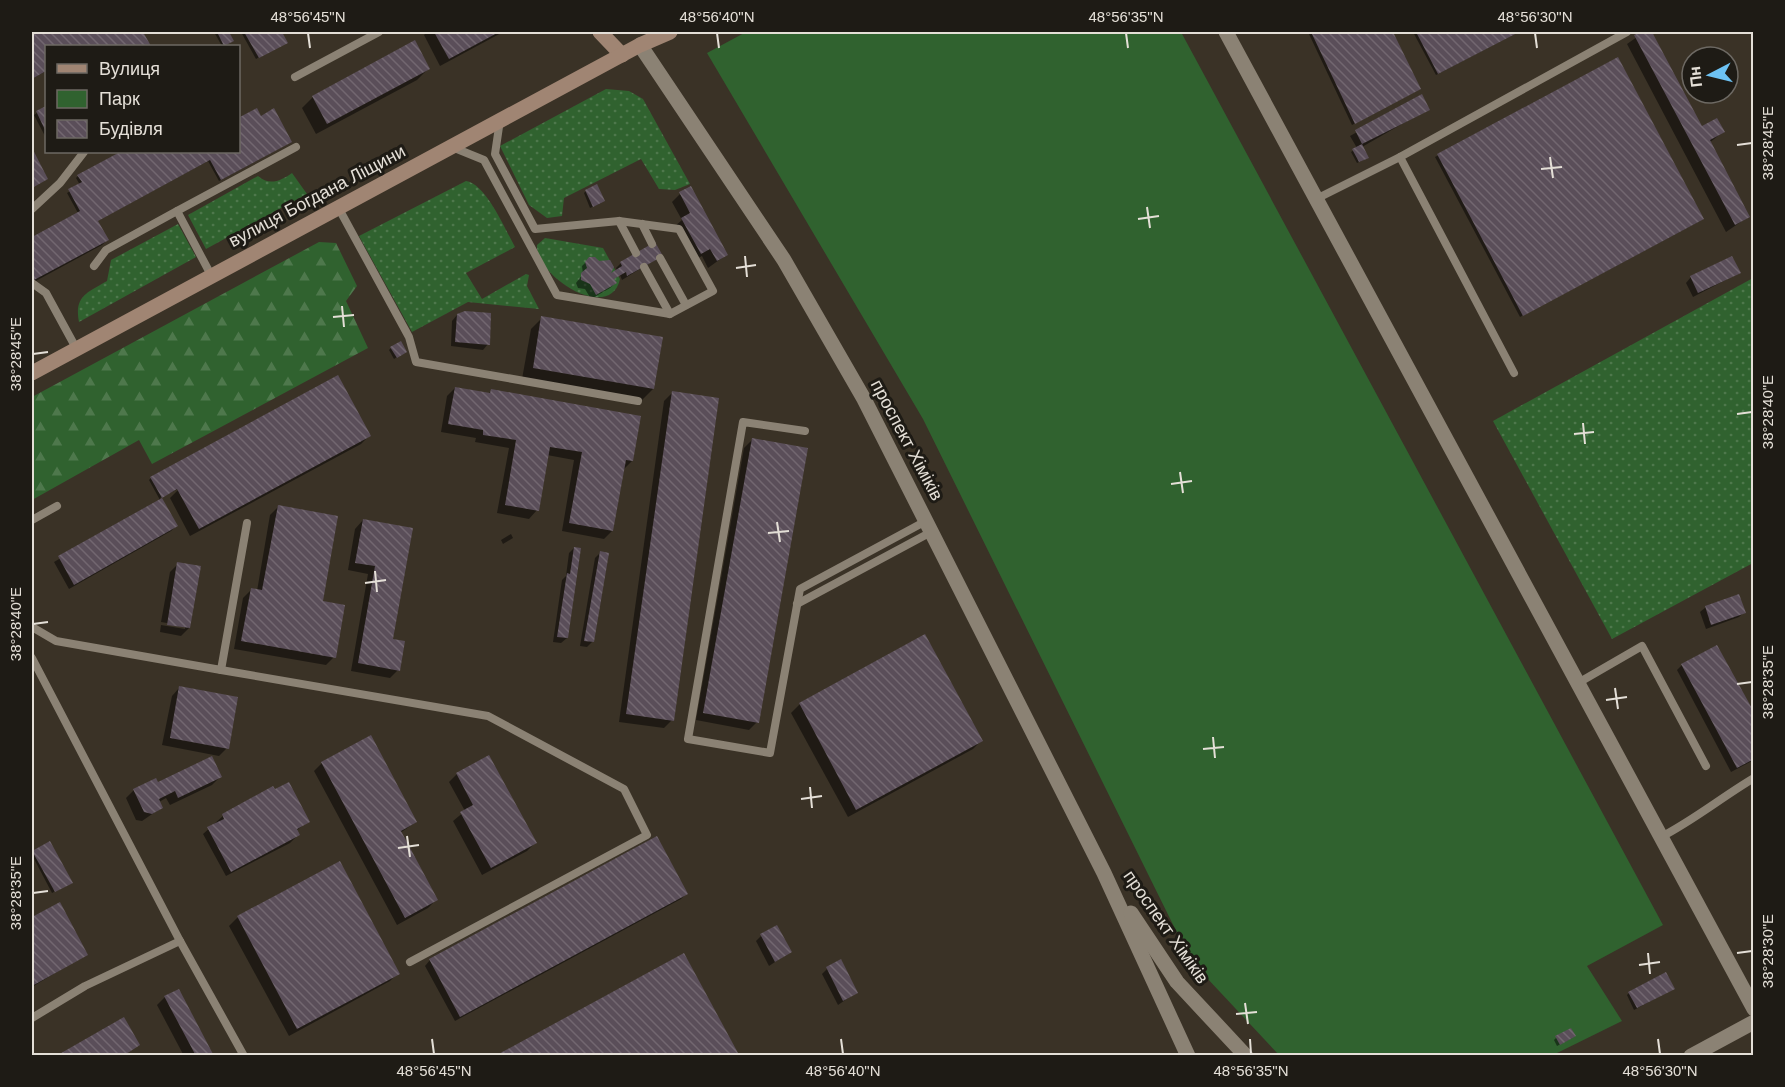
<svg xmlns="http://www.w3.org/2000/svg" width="1785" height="1087" font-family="Helvetica,sans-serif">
<defs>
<pattern id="grass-dots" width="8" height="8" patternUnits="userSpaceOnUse" patternTransform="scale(1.5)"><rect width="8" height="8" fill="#30622f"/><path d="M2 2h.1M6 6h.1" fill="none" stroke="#4e784c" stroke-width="1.8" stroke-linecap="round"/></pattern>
<pattern id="forest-firs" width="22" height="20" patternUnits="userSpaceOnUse" patternTransform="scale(1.5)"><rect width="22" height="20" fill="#30622f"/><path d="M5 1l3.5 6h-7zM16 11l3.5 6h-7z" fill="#4e784c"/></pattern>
<pattern id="building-back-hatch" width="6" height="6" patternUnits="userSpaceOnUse" patternTransform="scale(1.5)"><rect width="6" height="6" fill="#5a4e59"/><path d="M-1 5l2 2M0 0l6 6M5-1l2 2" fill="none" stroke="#726770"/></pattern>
</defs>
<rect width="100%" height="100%" fill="#3a3226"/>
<g fill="url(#grass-dots)">
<path d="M606,89L629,91L643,99L690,184L675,190L659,189L641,159L564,198L562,216L547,218L529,205L500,146Z"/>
<path d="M292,173L307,194L206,249L188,215L258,176C269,186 281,181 292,173Z"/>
<path d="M466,181C486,184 505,229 515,247L466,273L482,299L526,274L529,275L527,286L539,309L468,302L412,332L359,236Z"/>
<path d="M178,224L196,257L79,322C74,296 87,293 107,281L111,260Z"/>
<path d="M545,238L603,248L620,279C610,324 535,276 537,245Z"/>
<path d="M1753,278V563L1612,639L1493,421Z"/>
</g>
<path fill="url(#forest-firs)" d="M319,242L336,243L357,286L346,301L368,348L152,464L139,440L32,500V397Z"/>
<path fill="#30622f" d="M746,32H1181L1663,925L1587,966L1622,1021L1553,1055H1279L1191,961L923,419L707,53Z"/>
<g fill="#0007">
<path d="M32,32H141L149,46H46V71L32,79Z"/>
<path d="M214,32H228L232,40L222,46Z"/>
<path d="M241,32H280L286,42L256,59Z"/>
<path d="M427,32H503L440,66L424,35Z"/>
<path d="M1308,32H1391L1420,89L1352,125Z"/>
<path d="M1413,32H1518L1436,75Z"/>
<path d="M1644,32H1651L1701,128L1723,132L1709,143L1748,217L1726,232L1627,44Z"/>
<path d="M1618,59L1700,221L1520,317L1435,157Z"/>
<path d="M428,69L417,80L316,134L302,108L313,97Z"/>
<path d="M1421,96L1428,109L1362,147L1365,159L1357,163L1351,152L1357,148L1350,136Z"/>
<path d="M46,107V138L34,115Z"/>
<path d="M260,118L289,143L219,181L208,161L97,221L107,240L102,245L32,283V239L78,213L67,193L80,185L76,178L78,176L119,154L118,152H238Z"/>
<path d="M586,191L601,203L590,208L584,193Z"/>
<path d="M680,194L726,255L708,268L702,256L692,261L674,227L682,220L672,202Z"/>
<path d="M661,256L622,280L620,275L613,279L615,283L610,288L591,299L585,289L578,288L576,283L583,274L582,266L588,260L608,276L617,271L616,268L621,263Z"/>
<path d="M1739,273L1693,297L1686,283L1691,277Z"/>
<path d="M457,315L488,344L483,350L451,346L452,321Z"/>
<path d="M542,318L653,389L642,400L522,379L531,329Z"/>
<path d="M391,348L405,352L394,359L389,350Z"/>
<path d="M455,388L488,394L491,391L632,461L624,469L612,531L604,539L562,531L574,460L547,455L537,510L529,519L497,513L509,448L475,442L476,438L441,432L447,396Z"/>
<path d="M672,393V720L664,728L619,722L664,401Z"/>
<path d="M369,436L361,444L190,536L170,498L180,488L160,498L176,526L171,531L69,589L54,562L160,500L149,480L151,478Z"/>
<path d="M752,440L757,722L749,730L696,720L744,448Z"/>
<path d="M278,507L322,602L334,657L326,665L234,649L243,598L251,590L257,591L270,515Z"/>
<path d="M363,520L411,529L391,640L398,670L390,678L351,671L368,574L348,570L355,529Z"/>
<path d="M511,534L513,538L503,544L501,540Z"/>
<path d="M574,548L567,638L561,643L553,642L562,580L566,576L569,553Z"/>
<path d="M600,553L592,642L587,647L580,646L595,558Z"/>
<path d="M178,564L189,628L181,636L160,632L161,625L185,629V626L161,622L170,572Z"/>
<path d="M1706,607L1744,612L1739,617L1706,629L1700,612Z"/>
<path d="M925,636L981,741L973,749L848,817L791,713L799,705Z"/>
<path d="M1682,665L1754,715V760L1731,772L1677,670Z"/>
<path d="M180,687L227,748L219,756L162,745L172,696Z"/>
<path d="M322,763L416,822L400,833L436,900L428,908L397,925L314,771Z"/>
<path d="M457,774L535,843L527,851L482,875L453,821L465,811L449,782Z"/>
<path d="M220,777L212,785L170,805L166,798L159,802L161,808L142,821L136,820L126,798L134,790L157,784Z"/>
<path d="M273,788L308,821L296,831L298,835L290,843L226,876L203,834L223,816Z"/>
<path d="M656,838L686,894L681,899L455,1021L425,966L430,960Z"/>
<path d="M33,852L69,884L52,893L32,855Z"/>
<path d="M339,863L398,973L390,981L289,1036L229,926L237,918Z"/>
<path d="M59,904L87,954L32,987V919Z"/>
<path d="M761,936L790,952L769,966L756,941Z"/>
<path d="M827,969L857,992L838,1005L822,974Z"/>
<path d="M1671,990L1634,1010L1627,995L1629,993Z"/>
<path d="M165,997L212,1056H184L157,1005Z"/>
<path d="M1556,1038H1572L1557,1046L1554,1040Z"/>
</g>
<g fill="url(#building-back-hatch)">
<path d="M32,32H143L151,46H46V71L32,79Z"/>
<path d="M217,32H229L234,41L224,46Z"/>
<path d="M244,32H282L288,43L259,58Z"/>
<path d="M434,32H499L449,59Z"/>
<path d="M1311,32H1393L1421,89L1355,124Z"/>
<path d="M1416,32H1519L1438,74Z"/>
<path d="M1641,32H1652L1702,126L1717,118L1725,132L1710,140L1750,217L1735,225L1634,35Z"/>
<path d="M415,40L430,69L327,124L312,96Z"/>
<path d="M1618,57L1704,219L1523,316L1437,154Z"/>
<path d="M1422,94L1430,110L1362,144L1369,158L1359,162L1352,149L1362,144L1355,130Z"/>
<path d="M46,106V132L36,111Z"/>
<path d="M257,108L261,116L274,108L292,142L221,180L210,160L98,221L109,240L34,280L32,275V237L80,211L68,189L82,182L77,175L120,152H238V118Z"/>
<path d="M32,148L48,179L32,188Z"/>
<path d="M597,184L605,201L593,207L585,190Z"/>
<path d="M691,186L728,255L717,261L710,249L701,254L681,218L690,213L679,192Z"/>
<path d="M655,242L663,256L627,276L626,272L614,279L617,283L596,295L590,284L581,280V273L587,268L585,262L589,257H595L599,261L610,260L614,267L611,273L622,266L620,262Z"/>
<path d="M1732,256L1741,273L1698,293L1690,276Z"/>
<path d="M465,311L491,313L490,345L455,342L457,314Z"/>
<path d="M541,316L663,337L654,389L533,368Z"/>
<path d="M401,341L407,352L397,358L390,347Z"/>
<path d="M338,375L371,436L199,529L177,489L162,498L150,477Z"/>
<path d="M455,387L490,393L491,389L641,416L633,461L626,460L613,531L569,523L582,452L550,447L539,511L505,505L516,440L483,435V430L448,424Z"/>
<path d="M672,391L719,398L674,721L626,714Z"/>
<path d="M752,438L808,448L759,723L703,713Z"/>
<path d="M162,498L178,526L74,585L58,556Z"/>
<path d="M278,505L338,516L323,601L345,605L336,658L241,641L251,588L262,590Z"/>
<path d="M363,519L413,528L393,639L405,641L400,671L358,663L375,566L355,563Z"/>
<path d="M574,547L581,548L568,638L557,637L567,573L570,574Z"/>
<path d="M600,551L609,553L594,642L584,641Z"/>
<path d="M177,562L201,566L190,628L167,625Z"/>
<path d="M1739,594L1746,613L1711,625L1705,606Z"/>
<path d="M925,634L983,741L856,810L799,703Z"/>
<path d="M1717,645L1754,712V759L1737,768L1681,664Z"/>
<path d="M179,686L238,697L229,749L170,738Z"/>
<path d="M371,735L417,822L401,831L438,900L405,918L321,762Z"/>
<path d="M489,755L537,843L491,868L460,812L473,805L456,773Z"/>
<path d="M212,756L222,777L178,798L175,791L159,799L163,808L152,814L144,812L133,789L156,778L158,782Z"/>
<path d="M289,782L310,822L297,829L300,835L231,872L207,827L224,819L222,814L273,786L275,789Z"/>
<path d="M657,836L688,894L460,1017L429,959Z"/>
<path d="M50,841L73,883L55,892L32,851Z"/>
<path d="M340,861L400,974L297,1029L237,916Z"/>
<path d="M60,902L88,955L32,986V917Z"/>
<path d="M777,925L792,952L775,962L760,934Z"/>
<path d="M684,953L738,1053L733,1056H495Z"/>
<path d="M841,959L858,993L843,1001L826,967Z"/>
<path d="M1666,972L1675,989L1637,1008L1628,992Z"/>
<path d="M179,989L214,1056H196L164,996Z"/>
<path d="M124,1017L140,1045L123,1056H56Z"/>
<path d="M1571,1028L1576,1036L1560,1045L1555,1036Z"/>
</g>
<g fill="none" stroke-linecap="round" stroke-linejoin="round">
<g stroke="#8b8274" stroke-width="8">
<path d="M295,77L379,32"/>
<path d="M452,147L484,160L557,295L670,314L713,291L679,229L619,221L535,229L495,154L500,120"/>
<path d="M1400,157L1627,32"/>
<path d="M1316,199L1400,157L1514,373"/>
<path d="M338,207L409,337L416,362L638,401"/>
<path d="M32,209L60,183L84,152"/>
<path d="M619,221L636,253"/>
<path d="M642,224L652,244"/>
<path d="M660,258L686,305"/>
<path d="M94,266L106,250L177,211"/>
<path d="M644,267L670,314"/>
<path d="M211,275L177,211L296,147"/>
<path d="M32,283L46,293L76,348"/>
<path d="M805,431L743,422L688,739L770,753L800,589L926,521"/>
<path d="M32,520L57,506"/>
<path d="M797,604L933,531"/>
<path d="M32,627L56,641L221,670L247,523"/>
<path d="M32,658L180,941L244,1056"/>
<path d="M221,670L488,716L624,789L647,835L410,962"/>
<path d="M1578,683L1642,646L1706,766"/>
<path d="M1661,837C1694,820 1722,797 1754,778"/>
<path d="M32,1018L85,986L180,941"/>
</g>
<g stroke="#8b8274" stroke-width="15">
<path d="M1226,32L1754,1009"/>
<path d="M640,45L784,260L864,399L1104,873L1188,1056"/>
<path d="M1131,913L1177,982L1246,1056"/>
<path d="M1691,1056L1754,1022"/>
</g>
<g stroke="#a08573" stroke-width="15">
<path d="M600,32L622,55"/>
<path d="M32,373L640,45L670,32"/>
</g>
</g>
<path fill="none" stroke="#e4dfd7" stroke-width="2" d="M308,33L310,48M717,33L719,48M1126,33L1128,48M1535,33L1537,48M1737,145L1752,143M1550,157L1553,178M1541,169L1562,167M1147,207L1150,228M1138,219L1159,216M745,256L747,277M736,268L756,265M342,306L344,327M333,317L354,315M33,354L48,352M1737,414L1752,412M1583,423L1585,444M1574,434L1594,432M1180,472L1183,493M1171,484L1192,481M777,522L780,542M768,533L789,531M375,571L377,592M365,583L386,580M33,624L48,622M1737,684L1752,682M1615,688L1618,709M1606,700L1627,697M1213,737L1215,758M1203,749L1224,747M810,787L812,808M801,799L822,796M407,836L410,857M398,848L419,845M33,893L48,891M1648,953L1650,974M1737,953L1752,951M1639,965L1660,962M1245,1003L1248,1024M1236,1014L1257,1012M432,1039L434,1054M841,1039L843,1054M1250,1039L1251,1054M1658,1039L1660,1054"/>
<g text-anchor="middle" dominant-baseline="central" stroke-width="6" stroke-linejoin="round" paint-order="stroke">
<g font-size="18" fill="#e4dfd7" stroke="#1e1b15">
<text transform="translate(317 196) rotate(-28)">вулиця Богдана Ліщини</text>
<text transform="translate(907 440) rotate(62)">проспект Хіміків</text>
<text transform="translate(1166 927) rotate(55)">проспект Хіміків</text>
</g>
</g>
<rect width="1785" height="1087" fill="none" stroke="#1e1b15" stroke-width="66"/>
<rect x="45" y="45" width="195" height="108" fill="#1e1b15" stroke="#6d6963" stroke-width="1.5"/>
<rect x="57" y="64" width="30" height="9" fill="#a08573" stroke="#6d6963" stroke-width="1.5"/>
<text x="99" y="75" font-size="18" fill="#e4dfd7">Вулиця</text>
<rect x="57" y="90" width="30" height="18" fill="#30622f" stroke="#6d6963" stroke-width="1.5"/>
<text x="99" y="105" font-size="18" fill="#e4dfd7">Парк</text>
<rect x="57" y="120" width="30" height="18" fill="url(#building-back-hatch)" stroke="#6d6963" stroke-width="1.5"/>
<text x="99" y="135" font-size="18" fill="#e4dfd7">Будівля</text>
<g transform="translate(1710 75) rotate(263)"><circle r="28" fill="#1e1b15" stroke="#6d6963" stroke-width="1.5"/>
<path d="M0-4.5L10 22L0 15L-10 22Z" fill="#6dc2f3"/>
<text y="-9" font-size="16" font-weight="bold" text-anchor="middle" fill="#e4dfd7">Пн</text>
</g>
<rect x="33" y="33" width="1719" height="1021" fill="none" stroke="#e4dfd7" stroke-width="2"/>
<g font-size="15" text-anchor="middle" fill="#e4dfd7">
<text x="308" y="22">48°56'45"N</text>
<text x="717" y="22">48°56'40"N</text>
<text x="1126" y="22">48°56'35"N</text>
<text x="1535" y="22">48°56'30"N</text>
<text transform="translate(1768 143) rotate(-90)" y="5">38°28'45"E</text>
<text transform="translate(16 354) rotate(-90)" y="5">38°28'45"E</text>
<text transform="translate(1768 412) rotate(-90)" y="5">38°28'40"E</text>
<text transform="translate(16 624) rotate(-90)" y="5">38°28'40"E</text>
<text transform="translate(1768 682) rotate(-90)" y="5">38°28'35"E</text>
<text transform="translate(16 893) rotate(-90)" y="5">38°28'35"E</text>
<text transform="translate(1768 951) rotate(-90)" y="5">38°28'30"E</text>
<text x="434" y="1076">48°56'45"N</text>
<text x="843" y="1076">48°56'40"N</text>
<text x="1251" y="1076">48°56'35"N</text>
<text x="1660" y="1076">48°56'30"N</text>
</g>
</svg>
